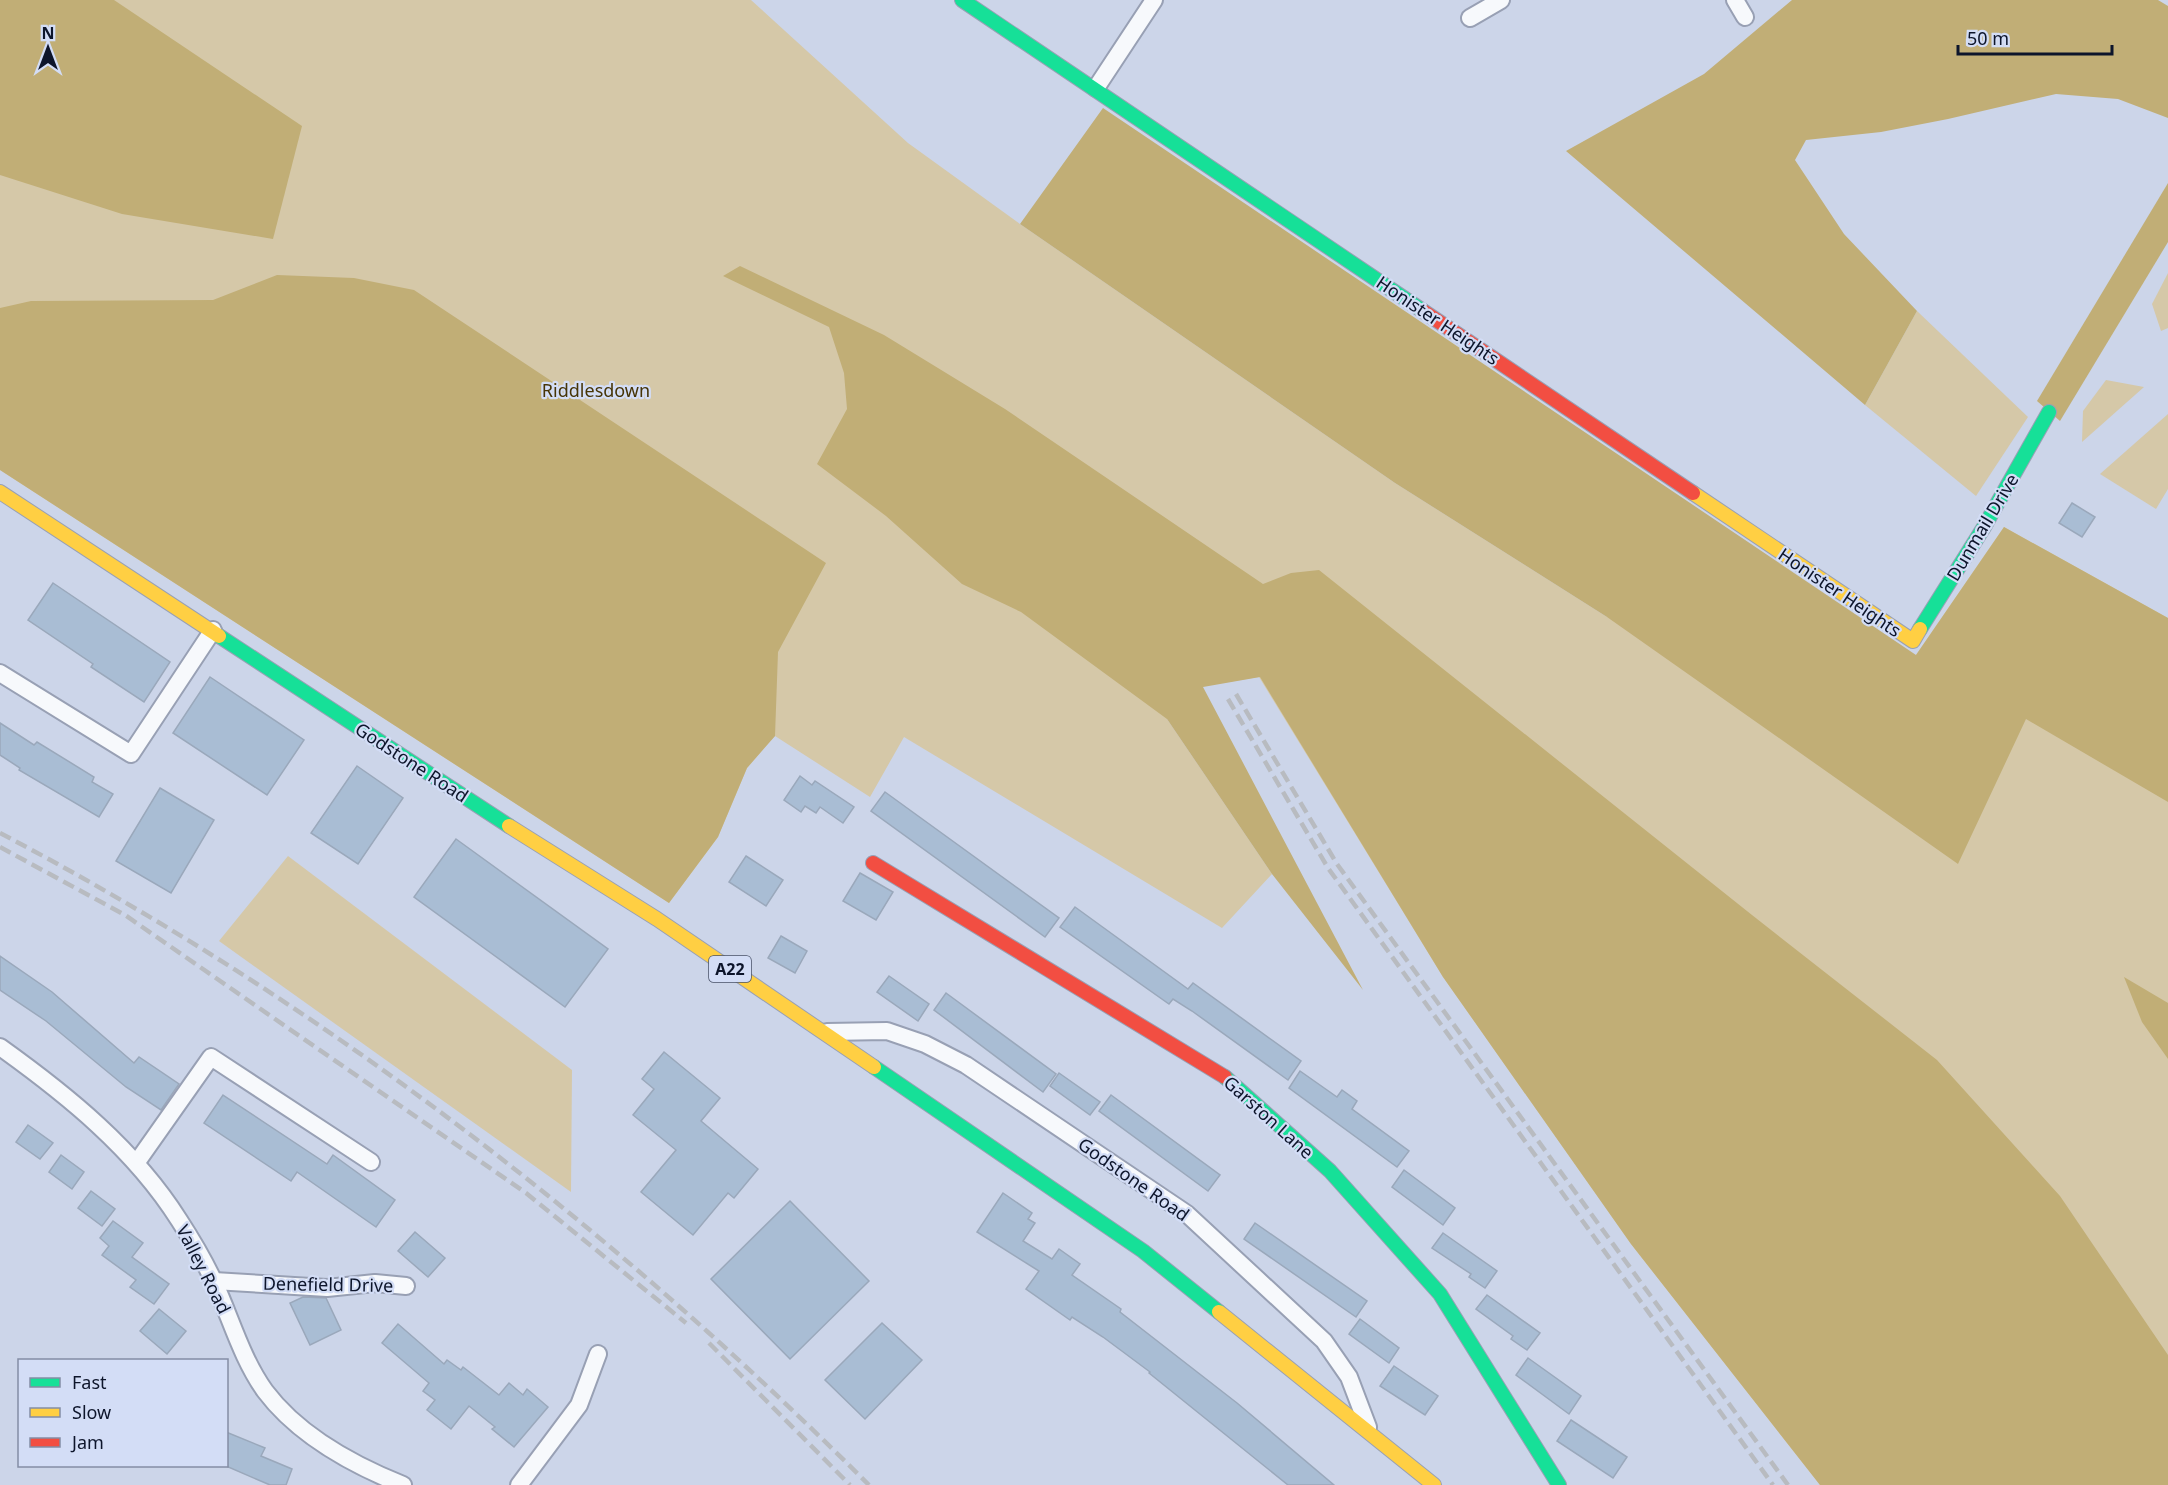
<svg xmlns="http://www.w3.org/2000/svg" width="2168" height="1485" font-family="'Noto Sans',sans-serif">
<rect width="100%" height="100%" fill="#ccd5e9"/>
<g fill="#d5c8a8">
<path d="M0,0H751L908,143L1020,224L1395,483L1607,617L1916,655L2004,527L2168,618V1485H1820L1631,1244L1443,977L1259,677L1203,686L1167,719L1272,874L1222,928L904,737L870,797L775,736L747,768L718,837L669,903L0,470Z"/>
<path d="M2168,273V328L2161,331L2152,304Z"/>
<path d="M1917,311L2028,417L1976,496L1865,405Z"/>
<path d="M2106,380L2144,387L2082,442L2083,411Z"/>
<path d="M2168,414V489L2156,509L2100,474Z"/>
<path d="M288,856L572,1070L571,1192L219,941Z"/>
</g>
<g fill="#c1ae76">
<path d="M0,0H114L302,126L273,239L122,214L0,175Z"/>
<path d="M1792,0H2158L2168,6V118L2118,99L2056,94L1948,119L1881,132L1806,140L1795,160L1844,234L1917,311L1865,405L1566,151L1704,74Z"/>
<path d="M1103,108L1916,655L2004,527L2168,618V802L2026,719L1958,864L1607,617L1395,483L1020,224Z"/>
<path d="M2168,183V242L2060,421L2037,401Z"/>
<path d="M740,266L884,335L1005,409L1263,584L1291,573L1319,570L1752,915L1937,1060L2060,1196L2168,1355V1485H1820L1631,1244L1443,977L1260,677L1203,687L1363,990L1272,874L1167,719L1021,612L962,584L886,516L817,464L847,409L844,373L829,327L723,276Z"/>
<path d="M277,275L354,278L414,290L826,563L778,652L775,736L747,768L718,837L669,903L0,470V308L31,301L213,300Z"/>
<path d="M2124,977L2168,1003V1059L2142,1022Z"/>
</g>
<g fill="#a9bdd4" stroke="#9aa8bb" stroke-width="1.5">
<path d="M2072,503L2095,517L2082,537L2059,523Z"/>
<path d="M53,583L170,662L144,702L91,667L93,664L28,620Z"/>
<path d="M210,677L304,740L267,795L173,733Z"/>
<path d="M0,723L34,745L37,742L94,777L92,782L113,794L99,817L19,770L20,768L0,755Z"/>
<path d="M357,766L403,798L358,864L311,833Z"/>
<path d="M800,776L812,785L815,781L854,807L843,823L820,807L816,813L805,806L801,812L784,800Z"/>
<path d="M160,788L214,820L171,893L116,861Z"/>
<path d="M885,792L1059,918L1045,937L871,811Z"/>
<path d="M456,839L608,949L565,1007L414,897Z"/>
<path d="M746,856L783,880L766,906L729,882Z"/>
<path d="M860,873L893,892L876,920L843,901Z"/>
<path d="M1075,907L1188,989L1193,983L1301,1061L1288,1080L1192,1011L1173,999L1169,1004L1060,927Z"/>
<path d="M781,936L807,951L795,973L768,958Z"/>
<path d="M0,956L52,992L134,1063L139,1057L179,1084L161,1110L126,1087L46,1021L0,990Z"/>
<path d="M889,976L929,1004L918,1021L877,992Z"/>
<path d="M946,993L1056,1074L1043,1092L934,1010Z"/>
<path d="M664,1052L720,1098L701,1121L758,1169L734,1198L728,1193L693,1235L641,1192L676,1150L633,1115L654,1089L642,1079Z"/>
<path d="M1300,1071L1337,1097L1342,1090L1357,1101L1352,1109L1409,1151L1397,1167L1289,1088Z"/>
<path d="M1059,1073L1100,1102L1090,1115L1050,1086Z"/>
<path d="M223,1095L327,1164L333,1155L395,1200L376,1227L297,1172L291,1181L204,1123Z"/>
<path d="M1111,1095L1220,1175L1208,1191L1099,1111Z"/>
<path d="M28,1125L53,1143L40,1159L16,1142Z"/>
<path d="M61,1155L84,1172L72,1189L49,1172Z"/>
<path d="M1404,1170L1455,1208L1443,1225L1392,1187Z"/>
<path d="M91,1191L115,1209L102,1226L78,1208Z"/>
<path d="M1003,1193L1032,1213L1028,1219L1035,1223L1023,1241L1052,1259L1059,1249L1080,1264L1072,1275L1121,1309L1120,1312L1237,1403L1334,1485H1288L1149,1373L1150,1372L1103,1337L1072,1317L1070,1320L1026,1289L1039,1271L977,1232Z"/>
<path d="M790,1201L869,1281L790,1359L711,1279Z"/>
<path d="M113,1221L143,1243L132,1257L169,1284L154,1304L130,1287L136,1280L102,1255L109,1246L100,1238Z"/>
<path d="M1255,1223L1367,1301L1356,1317L1244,1239Z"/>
<path d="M415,1232L445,1258L428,1277L398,1251Z"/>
<path d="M1443,1233L1497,1271L1485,1288L1469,1277L1471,1274L1432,1248Z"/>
<path d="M1487,1295L1540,1333L1527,1350L1511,1339L1513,1336L1476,1309Z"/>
<path d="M303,1297L326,1298L341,1330L310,1345L290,1303Z"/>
<path d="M159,1309L186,1331L167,1354L140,1331Z"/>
<path d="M1360,1319L1399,1348L1389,1363L1349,1334Z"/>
<path d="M882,1323L922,1360L865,1419L825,1380Z"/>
<path d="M398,1324L444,1364L447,1360L461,1370L463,1367L499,1395L509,1383L523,1395L527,1389L548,1407L514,1447L492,1429L495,1427L469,1406L451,1429L427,1410L435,1400L423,1391L429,1383L382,1343Z"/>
<path d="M1528,1358L1581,1396L1569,1414L1516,1375Z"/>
<path d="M1394,1366L1438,1396L1425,1415L1380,1386Z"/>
<path d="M1571,1420L1627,1457L1613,1478L1557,1441Z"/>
<path d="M226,1432L265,1448L261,1456L292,1469L286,1485H270L226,1466Z"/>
</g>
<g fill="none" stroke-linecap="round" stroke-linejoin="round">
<g stroke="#98a0b4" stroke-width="20">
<g id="street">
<path d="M1735,0L1745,17"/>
<path d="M1470,18L1501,0"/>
<path d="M1096,88L1154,0"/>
<path d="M0,673L131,754L213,630"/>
<path d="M827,1032L887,1031L925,1044L966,1065L1187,1214L1324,1341L1349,1377L1368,1427"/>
<path d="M0,1047C67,1095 134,1149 179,1220C192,1240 205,1262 215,1284C231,1319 242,1359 265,1391C298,1435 353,1465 403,1485"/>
<path d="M137,1162L211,1057L371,1162"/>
<path d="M214,1281L327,1288L375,1283L406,1286"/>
<path d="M519,1485L579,1405L598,1354"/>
</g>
</g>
<g stroke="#98a0b4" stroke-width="16">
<g id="fast">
<path d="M962,0L1423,311"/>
<path d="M1920,629L1984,527L2049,412"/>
<path d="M219,636L509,826"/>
<path d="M874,1067L1143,1251L1219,1312"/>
<path d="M1225,1077L1330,1171L1440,1294L1559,1485"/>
</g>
</g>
<g stroke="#98a0b4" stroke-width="16">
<g id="slow">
<path d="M0,492L219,636"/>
<path d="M1693,493L1913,641L1920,629"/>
<path d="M509,826L657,919L874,1067"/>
<path d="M1219,1312L1434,1485"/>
</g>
</g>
<g stroke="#98a0b4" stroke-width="16">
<g id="jam">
<path d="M1423,311L1693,493"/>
<path d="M873,863L1225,1077"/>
</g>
</g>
<use href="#street" stroke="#f7f9fc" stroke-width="16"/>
<use href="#fast" stroke="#16e098" stroke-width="14"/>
<use href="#slow" stroke="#ffcf43" stroke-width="14"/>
<use href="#jam" stroke="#f24e42" stroke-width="14"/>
<g stroke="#b8bbc0" stroke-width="4.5" stroke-dasharray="12 6" stroke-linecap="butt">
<path d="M1236,694L1337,864L1788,1485"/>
<path d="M1228,699L1328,868L1773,1485"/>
<path d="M0,833C322,1002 612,1228 869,1485"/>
<path d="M0,847L125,915L526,1193L686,1323"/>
<path d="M709,1343L850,1485"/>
</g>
</g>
<g text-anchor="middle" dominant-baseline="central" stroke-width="4.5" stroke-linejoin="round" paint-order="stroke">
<rect fill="#d3ddf6" stroke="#485168" stroke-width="1.5" x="709" y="956" width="42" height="26" rx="4.5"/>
<g font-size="16" font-weight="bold" fill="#0d152b">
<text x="730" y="969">A22</text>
</g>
<g font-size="18" fill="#0d152b" stroke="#d3ddf6">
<text transform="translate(1438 320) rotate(34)">Honister Heights</text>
<text transform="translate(1982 527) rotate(-59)">Dunmail Drive</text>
<text transform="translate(1840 592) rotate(34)">Honister Heights</text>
<text transform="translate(412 762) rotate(33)">Godstone Road</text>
<text transform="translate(1269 1117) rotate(42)">Garston Lane</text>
<text transform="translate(1134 1179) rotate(35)">Godstone Road</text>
<text transform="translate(204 1269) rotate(63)">Valley Road</text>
<text transform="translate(328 1284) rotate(1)">Denefield Drive</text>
</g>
<g font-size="18" fill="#463406" stroke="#d3ddf6">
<text x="596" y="390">Riddlesdown</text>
</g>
</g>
<rect x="18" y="1359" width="210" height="108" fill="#d3ddf6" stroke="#848da5" stroke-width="1.5"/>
<rect x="30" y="1378" width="30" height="9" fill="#16e098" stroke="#848da5" stroke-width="1.5"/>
<text x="72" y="1389" font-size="18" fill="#0d152b">Fast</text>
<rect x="30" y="1408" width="30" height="9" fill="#ffcf43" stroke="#848da5" stroke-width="1.5"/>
<text x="72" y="1419" font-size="18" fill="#0d152b">Slow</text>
<rect x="30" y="1438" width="30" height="9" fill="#f24e42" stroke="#848da5" stroke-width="1.5"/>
<text x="72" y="1449" font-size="18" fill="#0d152b">Jam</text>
<g transform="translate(48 48)" stroke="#d3ddf6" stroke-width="4.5" paint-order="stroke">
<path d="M0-4.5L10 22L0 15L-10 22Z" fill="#0d152b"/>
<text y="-9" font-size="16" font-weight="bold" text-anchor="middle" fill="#0d152b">N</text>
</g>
<path d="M1958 45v9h154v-9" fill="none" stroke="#0d152b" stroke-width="3"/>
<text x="1967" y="45" font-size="18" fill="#0d152b" stroke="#d3ddf6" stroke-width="4.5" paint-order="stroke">50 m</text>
</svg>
